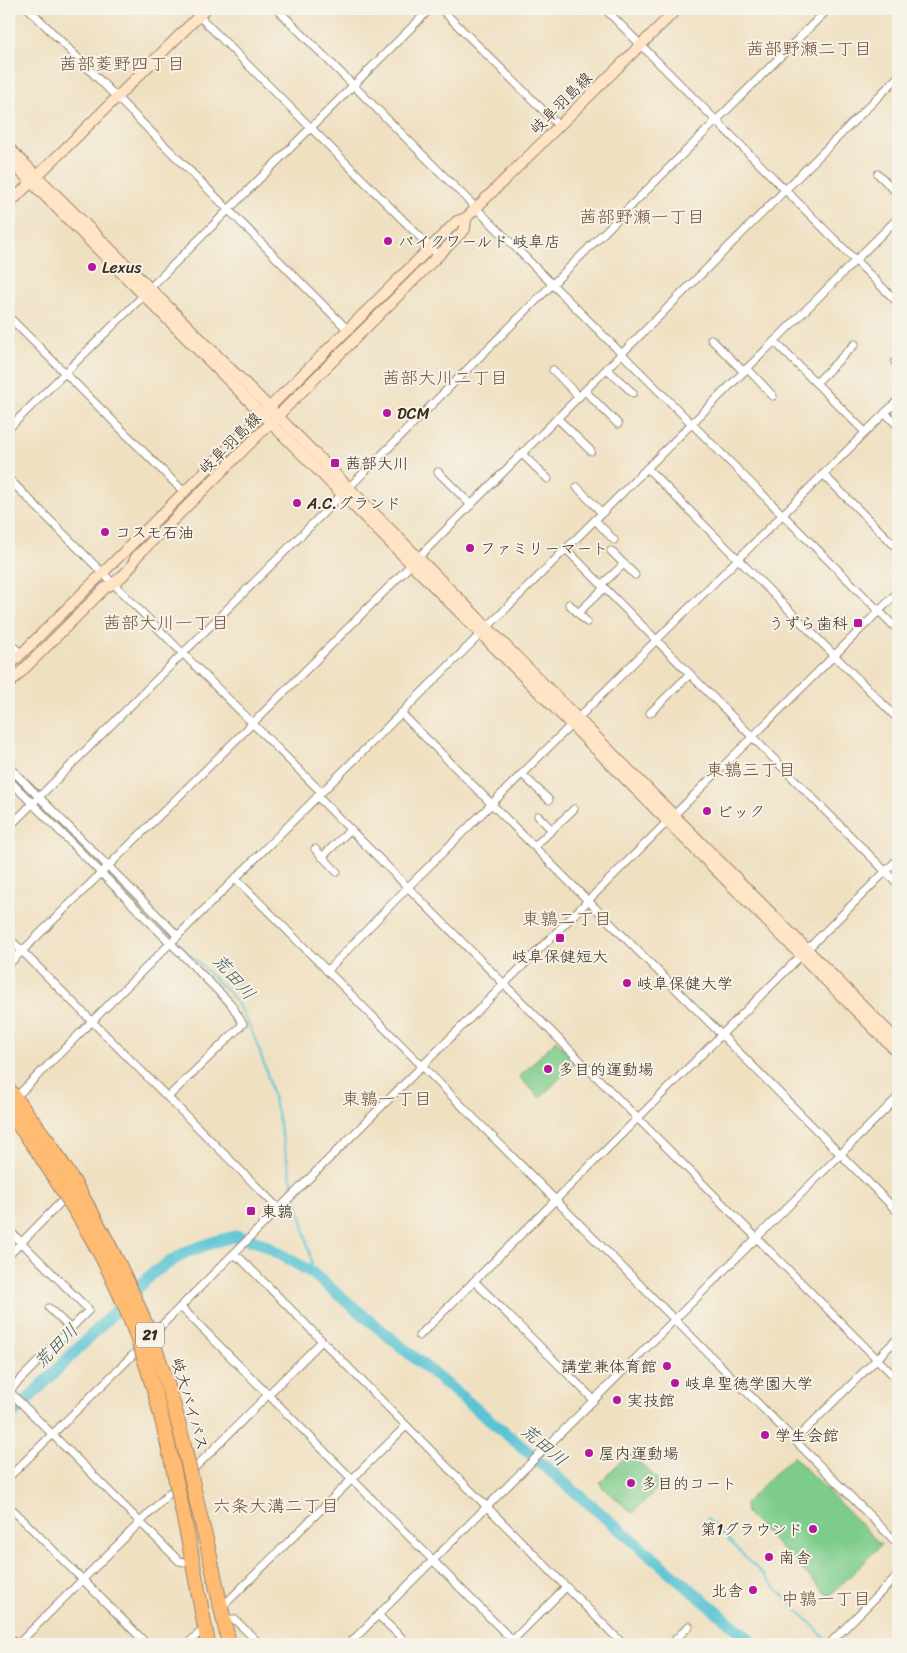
<svg xmlns="http://www.w3.org/2000/svg" width="907" height="1653" font-family="Sriracha,'Klee One',sans-serif">
<rect width="100%" height="100%" fill="#f7f3e8"/>
<filter id="ink" filterUnits="userSpaceOnUse"><feTurbulence type="fractalNoise" baseFrequency=".02" numOctaves="2"/><feDisplacementMap in="SourceGraphic" scale="10" xChannelSelector="R" yChannelSelector="G"/><feConvolveMatrix kernelMatrix="1 2 1 2 8 2 1 2 1" color-interpolation-filters="sRGB"/></filter>
<filter id="wash" filterUnits="userSpaceOnUse"><feTurbulence type="fractalNoise" baseFrequency=".0096" numOctaves="4" result="noise"/><feDisplacementMap in="SourceGraphic" scale="20" xChannelSelector="R" yChannelSelector="G"/><feGaussianBlur stdDeviation="1.12" result="paint"/><feColorMatrix in="noise" values="0 0 0 0 0 0 0 0 0 0 0 0 0 0 0 0 0 1.4 0 .05"/><feComposite in="paint" operator="in"/></filter>
<g filter="url(#wash)">
<rect width="100%" height="100%" fill="#efe0c1"/>
<g fill="#7dcc8c" stroke="#5c7b55">
<path d="M556,1040L577,1061L540,1098L519,1077Z"/>
<path d="M630,1452L662,1484L633,1513L602,1487L600,1482Z"/>
<path d="M793,1456L881,1545L829,1597L746,1513L745,1503Z"/>
</g>
<g fill="none" stroke-linecap="round" stroke-linejoin="round">
<g stroke="#5ac4d4" stroke-width="2">
<path d="M9,775L34,799"/>
<path d="M37,803L103,868"/>
<path d="M106,872L231,995C269,1046 279,1129 294,1190"/>
<path d="M296,1195L312,1263L311,1272"/>
<path d="M707,1518L829,1642"/>
</g>
<path stroke="#5ac4d4" stroke-width="12" d="M9,1418L153,1273L186,1252L220,1240L237,1236L261,1243L311,1272L522,1447L755,1644"/>
</g>
</g>
<g filter="url(#ink)">
<g fill="none" stroke-linecap="round" stroke-linejoin="round">
<g stroke="#958570" stroke-width="9">
<g id="street">
<path d="M29,9L347,329"/>
<path d="M192,9L434,251"/>
<path d="M277,9L898,630"/>
<path d="M441,9L559,126"/>
<path d="M605,9L898,303"/>
<path d="M878,174L898,194"/>
<path d="M149,289L430,9"/>
<path d="M9,317L184,492"/>
<path d="M711,339L743,371"/>
<path d="M774,341L865,432"/>
<path d="M895,362L898,360"/>
<path d="M747,368L773,396"/>
<path d="M607,369L633,393"/>
<path d="M553,370L579,397"/>
<path d="M816,383L855,344"/>
<path d="M585,391L618,424"/>
<path d="M885,413L898,426"/>
<path d="M557,418L591,451"/>
<path d="M9,428L144,295"/>
<path d="M522,454L548,479"/>
<path d="M647,468L898,719"/>
<path d="M438,472L471,505"/>
<path d="M823,474L898,549"/>
<path d="M9,479L321,792"/>
<path d="M577,487L602,513"/>
<path d="M595,520L614,540"/>
<path d="M566,549L898,884"/>
<path d="M611,551L635,575"/>
<path d="M601,585L624,564"/>
<path d="M569,604L587,622"/>
<path d="M578,613L604,588"/>
<path d="M9,642L21,654"/>
<path d="M401,713L898,1212"/>
<path d="M650,713L690,674"/>
<path d="M9,767L178,936"/>
<path d="M522,774L549,800"/>
<path d="M9,780L231,1004L243,1024L168,1097"/>
<path d="M317,796L898,1380"/>
<path d="M538,816L552,830"/>
<path d="M9,827L828,9"/>
<path d="M535,846L574,809"/>
<path d="M315,849L337,872"/>
<path d="M322,857L351,829"/>
<path d="M235,878L898,1544"/>
<path d="M9,938L279,1209"/>
<path d="M9,964L252,724L898,77"/>
<path d="M327,971L409,886L898,400"/>
<path d="M9,1104L898,218"/>
<path d="M9,1230L89,1310L9,1391"/>
<path d="M9,1255L60,1203"/>
<path d="M234,1255L241,1259L623,1644"/>
<path d="M474,1281L594,1400"/>
<path d="M181,1307L516,1644"/>
<path d="M49,1308L71,1329"/>
<path d="M419,1336L898,859"/>
<path d="M149,1338L898,592"/>
<path d="M9,1391L179,1561L192,1563"/>
<path d="M795,1440L898,1338"/>
<path d="M9,1477L142,1346"/>
<path d="M9,1506L147,1644"/>
<path d="M221,1608L406,1426"/>
<path d="M378,1615L408,1644"/>
<path d="M223,1619H234L260,1644"/>
<path d="M9,1637L16,1644"/>
<path d="M18,1644L322,1341"/>
<path d="M187,1644L205,1628"/>
<path d="M349,1644L898,1097"/>
<path d="M509,1644L566,1587"/>
<path d="M671,1644L689,1626"/>
<path d="M836,1644L832,1641L898,1575"/>
</g>
</g>
<g stroke="#958570" stroke-width="12">
<g id="secondary">
<path d="M9,148L258,396L898,1041"/>
<path d="M9,160L898,1053"/>
<path d="M9,204L206,9"/>
<path d="M9,666L457,221L466,218L677,9"/>
<path d="M9,684L105,588C116,583 132,569 136,557L465,229L466,218"/>
</g>
</g>
<g stroke="#958570" stroke-width="16">
<g id="highway">
<path d="M9,1090L47,1140"/>
<path d="M9,1112L35,1147"/>
<path d="M208,1548L229,1644"/>
<path d="M191,1553L208,1644"/>
</g>
</g>
<use href="#street" stroke="#fff" stroke-width="7"/>
<use href="#secondary" stroke="#ffe4c6" stroke-width="10"/>
<use href="#highway" stroke="#ffbb71" stroke-width="14"/>
<g stroke="#958570" stroke-width="16" stroke-linecap="butt">
<g id="highway-bridge">
<path d="M47,1140C100,1221 145,1306 172,1400C186,1448 195,1499 208,1548"/>
<path d="M35,1147C62,1189 90,1231 112,1277C154,1364 172,1459 191,1553"/>
</g>
</g>
<use href="#highway-bridge" stroke="#ffbb71" stroke-width="14"/>
</g>
</g>
<g fill="#b5179e" stroke="#f7f3e8" stroke-width="2">
<circle cx="388" cy="241" r="5"/>
<circle cx="92" cy="267" r="5"/>
<circle cx="387" cy="413" r="5"/>
<rect x="330" y="458" width="10" height="10" rx="2.5"/>
<circle cx="297" cy="503" r="5"/>
<circle cx="105" cy="532" r="5"/>
<circle cx="470" cy="548" r="5"/>
<rect x="853" y="618" width="10" height="10" rx="2.5"/>
<circle cx="707" cy="811" r="5"/>
<rect x="555" y="933" width="10" height="10" rx="2.5"/>
<circle cx="627" cy="983" r="5"/>
<circle cx="548" cy="1069" r="5"/>
<rect x="246" y="1206" width="10" height="10" rx="2.5"/>
<circle cx="667" cy="1366" r="5"/>
<circle cx="675" cy="1383" r="5"/>
<circle cx="617" cy="1400" r="5"/>
<circle cx="765" cy="1435" r="5"/>
<circle cx="589" cy="1453" r="5"/>
<circle cx="631" cy="1483" r="5"/>
<circle cx="813" cy="1529" r="5"/>
<circle cx="769" cy="1557" r="5"/>
<circle cx="753" cy="1590" r="5"/>
</g>
<g text-anchor="middle" dominant-baseline="central" stroke-width="4" stroke-linejoin="round" paint-order="stroke">
<rect fill="#f7f3e8" stroke="#73665b" stroke-width="1" x="136" y="1322.5" width="28" height="25" rx="4"/>
<g font-size="15" font-weight="bold" fill="#3b2a1e">
<text x="150" y="1335">21</text>
</g>
<g font-size="16" fill="#3b2a1e" stroke="#f7f3e8">
<text transform="translate(561 103) rotate(-45)">岐阜羽島線</text>
<text transform="translate(230 443) rotate(-45)">岐阜羽島線</text>
<text transform="translate(190 1404) rotate(74)">岐大バイパス</text>
</g>
<g font-size="16" fill="#3b2a1e" stroke="#f7f3e8" text-anchor="start">
<text x="398" y="241">バイクワールド 岐阜店</text>
<text x="102" y="267">Lexus</text>
<text x="397" y="413">DCM</text>
<text x="345" y="463">茜部大川</text>
<text x="307" y="503">A.C.グランド</text>
<text x="115" y="532">コスモ石油</text>
<text x="480" y="548">ファミリーマート</text>
<text x="848" y="623" text-anchor="end">うずら歯科</text>
<text x="717" y="811">ビック</text>
<text x="560" y="956" text-anchor="middle">岐阜保健短大</text>
<text x="637" y="983">岐阜保健大学</text>
<text x="558" y="1069">多目的運動場</text>
<text x="261" y="1211">東鶉</text>
<text x="657" y="1366" text-anchor="end">講堂兼体育館</text>
<text x="685" y="1383">岐阜聖徳学園大学</text>
<text x="627" y="1400">実技館</text>
<text x="775" y="1435">学生会館</text>
<text x="599" y="1453">屋内運動場</text>
<text x="641" y="1483">多目的コート</text>
<text x="803" y="1529" text-anchor="end">第1グラウンド</text>
<text x="779" y="1557">南舎</text>
<text x="743" y="1590" text-anchor="end">北舎</text>
</g>
<g font-size="18" fill="#75533b" stroke="#f7f3e8">
<text x="809" y="49">茜部野瀬二丁目</text>
<text x="122" y="64">茜部菱野四丁目</text>
<text x="642" y="217">茜部野瀬一丁目</text>
<text x="445" y="378">茜部大川二丁目</text>
<text x="166" y="623">茜部大川一丁目</text>
<text x="751" y="770">東鶉三丁目</text>
<text x="567" y="919">東鶉二丁目</text>
<text x="387" y="1099">東鶉一丁目</text>
<text x="276" y="1506">六条大溝二丁目</text>
<text x="826" y="1599">中鶉一丁目</text>
</g>
<g font-size="18" font-style="italic" fill="#445855" stroke="#f7f3e8">
<text transform="translate(234 977) rotate(49)">荒田川</text>
<text transform="translate(56 1346) rotate(-45)">荒田川</text>
<text transform="translate(544 1445) rotate(40)">荒田川</text>
</g>
</g>
<rect width="907" height="1653" fill="none" stroke="#f7f3e8" stroke-width="30"/>
</svg>
